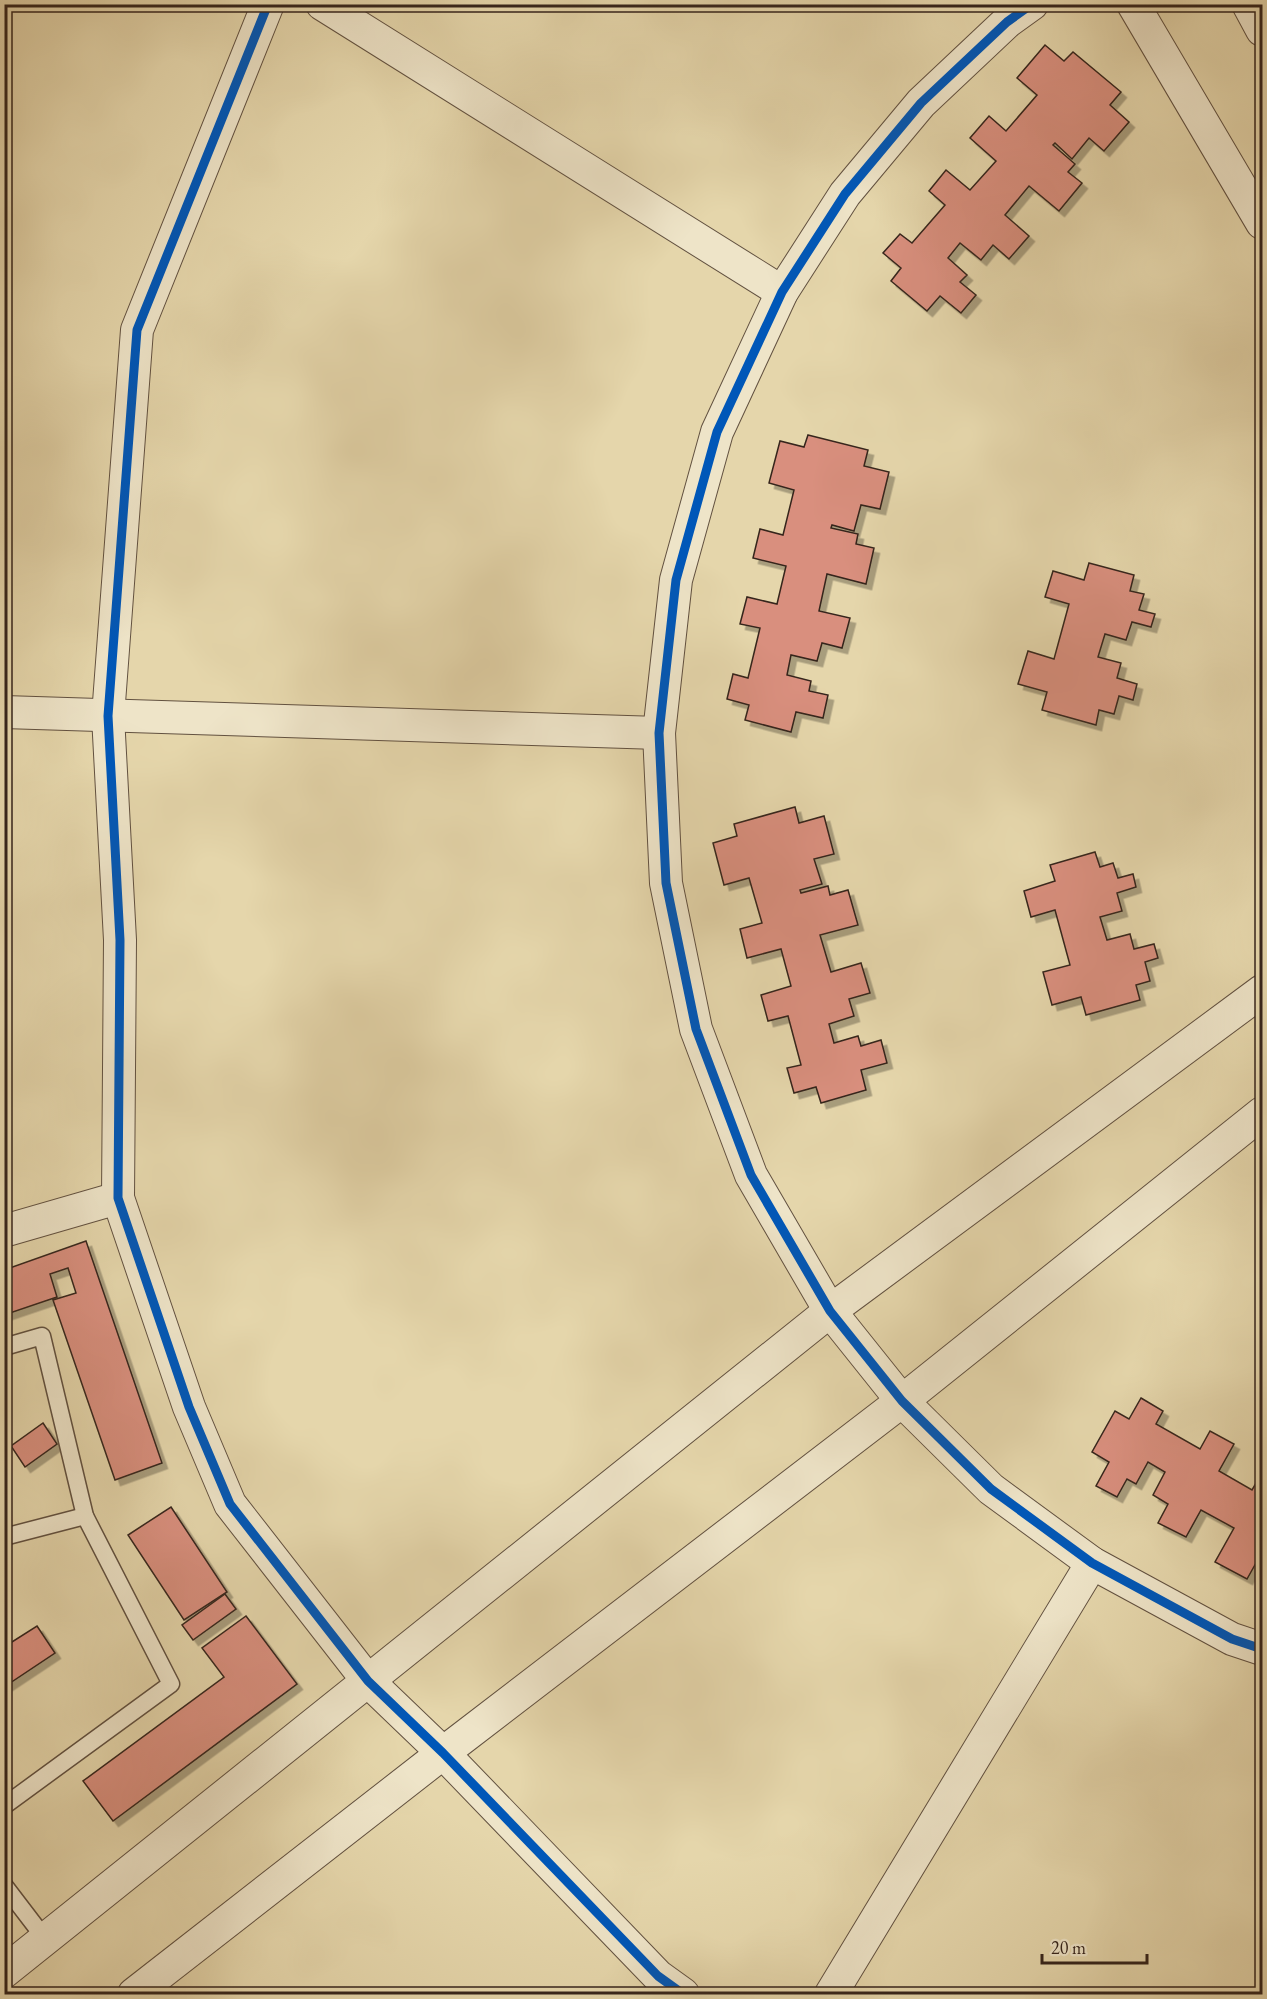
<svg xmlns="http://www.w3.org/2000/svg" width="1267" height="1999" font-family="'EB Garamond',serif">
<defs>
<filter id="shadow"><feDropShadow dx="5.5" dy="5.5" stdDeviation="0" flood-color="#0004"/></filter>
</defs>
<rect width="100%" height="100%" fill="#e5d6ab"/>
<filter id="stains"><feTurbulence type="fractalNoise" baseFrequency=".00333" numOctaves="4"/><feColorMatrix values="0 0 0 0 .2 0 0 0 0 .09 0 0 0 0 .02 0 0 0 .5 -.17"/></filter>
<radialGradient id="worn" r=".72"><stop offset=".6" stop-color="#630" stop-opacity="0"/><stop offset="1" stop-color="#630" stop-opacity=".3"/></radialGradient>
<g fill="#d98f7e" stroke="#36251c" stroke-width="1.5" filter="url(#shadow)">
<path d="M1045,45L1064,61L1073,52L1121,92L1110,105L1129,122L1104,151L1089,138L1072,159L1055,143L1053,145L1075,164L1068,172L1082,183L1059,211L1029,186L1005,215L1029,236L1009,259L993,245L981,260L960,243L948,258L967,275L960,282L976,295L961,313L940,296L927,311L891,281L901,268L883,253L900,234L912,243L945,205L929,191L946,170L970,190L996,161L970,138L989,116L1006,131L1037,95L1017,78Z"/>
<path d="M808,435L868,450L864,466L889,472L880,509L861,505L854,531L832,525L831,528L858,534L856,544L874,548L866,584L827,574L819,611L850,618L842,648L822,643L817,661L791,655L787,675L811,681L809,691L828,695L823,718L796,712L791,732L745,720L749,705L727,699L733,674L748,678L760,628L740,624L747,597L777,604L786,566L753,558L760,529L783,535L794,490L769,483L780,441L804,447Z"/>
<path d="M1089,563L1134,575L1130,591L1144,594L1139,610L1155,614L1151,627L1132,622L1126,640L1105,634L1098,657L1121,663L1117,678L1137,684L1133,700L1119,696L1114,714L1099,710L1096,725L1042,710L1047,692L1018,684L1028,651L1054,659L1069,604L1045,597L1053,571L1084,580Z"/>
<path d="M795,807L799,823L824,816L834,854L814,859L822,884L800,890L801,893L828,886L830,895L848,890L858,925L820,935L831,972L861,963L870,993L849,999L854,1016L829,1024L834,1043L858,1036L861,1046L881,1040L887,1063L861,1070L866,1090L821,1103L816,1087L794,1093L787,1068L801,1065L788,1016L768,1021L761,995L791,986L781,949L747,958L740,929L762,923L749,878L724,885L713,843L737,836L734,824Z"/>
<path d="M1095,852L1100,867L1113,863L1118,878L1133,874L1136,887L1117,893L1122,911L1100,917L1107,940L1130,934L1134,949L1154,944L1158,958L1145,962L1150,981L1136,985L1140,1000L1086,1015L1081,997L1052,1005L1043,972L1070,965L1055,910L1031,917L1024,891L1055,881L1050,865Z"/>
<path d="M86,1241L162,1463L115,1480L53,1300L76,1293L68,1268L50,1274L57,1297L4,1315V1270Z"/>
<path d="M1141,1398L1163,1411L1156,1424L1200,1449L1210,1431L1234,1444L1219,1471L1252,1490L1262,1473V1567L1256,1563L1247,1579L1215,1562L1234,1528L1201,1510L1186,1537L1158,1523L1168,1504L1153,1495L1165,1472L1148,1462L1136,1484L1127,1479L1117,1497L1096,1486L1109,1462L1092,1452L1115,1411L1129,1419Z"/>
<path d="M43,1423L57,1444L25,1467L11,1446Z"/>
<path d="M171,1507L227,1592L184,1620L128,1535Z"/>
<path d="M225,1594L236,1609L193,1640L182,1625Z"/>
<path d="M246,1616L297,1684L113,1821L83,1781L224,1677L202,1648Z"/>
<path d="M37,1626L55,1653L7,1685L4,1681V1647Z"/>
</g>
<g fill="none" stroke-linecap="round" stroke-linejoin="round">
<g stroke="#625140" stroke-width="19">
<g id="lane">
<path d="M4,1347L42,1336L85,1516L171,1684L4,1806"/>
<path d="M4,1537L85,1516"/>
<path d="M4,1885L46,1940"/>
</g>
</g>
<g stroke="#625140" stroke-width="34">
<g id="street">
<path d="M268,4L137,330L108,716L120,940L118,1198L189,1407L230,1504L368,1681L443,1753L658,1976L683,1994"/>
<path d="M322,4L782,292"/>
<path d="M1032,4L1007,22L921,103L845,194L782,292L717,432L676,580L659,733L666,883L696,1029L751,1175L830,1311L902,1401L991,1489L1092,1563L1232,1639L1262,1649"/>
<path d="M1133,4L1262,223"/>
<path d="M1248,4L1262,30"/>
<path d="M4,712L659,733"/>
<path d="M4,1231L118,1198"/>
<path d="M4,1972L830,1311L1262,991"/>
<path d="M134,1994L443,1753L902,1401L1262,1113"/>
<path d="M831,1994L1092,1563"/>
</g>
</g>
<use href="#lane" stroke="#eee4c8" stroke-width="16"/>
<use href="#street" stroke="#eee4c8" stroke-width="32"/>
<g stroke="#eee4c8" stroke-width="13">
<g id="cycleway">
<path d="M268,4L137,330L108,716L120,940L118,1198L189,1407L230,1504L368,1681L443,1753L658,1976L683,1994"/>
<path d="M1032,4L1007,22L921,103L845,194L782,292L717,432L676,580L659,733L666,883L696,1029L751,1175L830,1311L902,1401L991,1489L1092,1563L1232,1639L1262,1649"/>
</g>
</g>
<use href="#cycleway" stroke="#0057b8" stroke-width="9"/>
</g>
<rect width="1267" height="1999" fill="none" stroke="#e5d6ab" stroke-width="24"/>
<rect x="6" y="6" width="1255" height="1987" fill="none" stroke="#36251c" stroke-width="3"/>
<rect x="12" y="12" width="1243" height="1975" fill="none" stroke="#36251c" stroke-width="1.5"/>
<path d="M1042 1954v9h105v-9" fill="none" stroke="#36251c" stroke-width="3"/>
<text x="1051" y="1954" font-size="18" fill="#36251c" stroke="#eee4c8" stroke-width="4.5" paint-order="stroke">20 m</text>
<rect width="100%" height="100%" filter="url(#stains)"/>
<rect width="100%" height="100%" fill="url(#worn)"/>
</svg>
